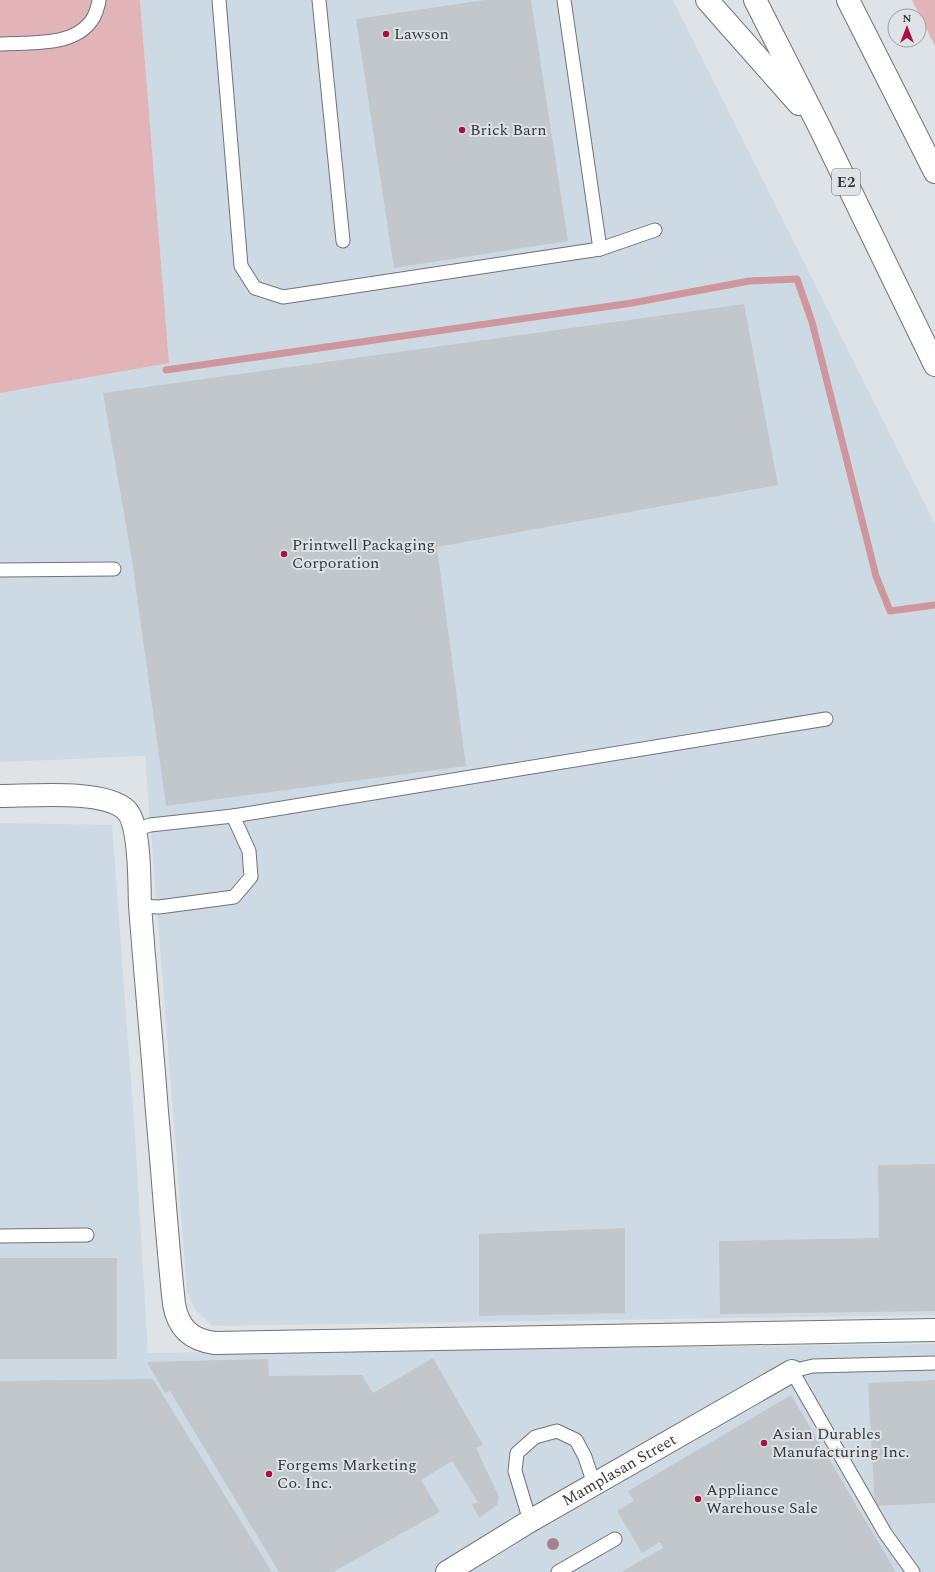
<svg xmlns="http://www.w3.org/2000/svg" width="935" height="1572" font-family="Spectral,serif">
<rect width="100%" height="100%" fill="#dee3e7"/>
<g fill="#cedae3">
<path d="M140,0H673L935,524V1315L213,1326L195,1310L187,1291L145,756L0,762V393L169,363Z"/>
<path d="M0,823L112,825L135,1135L148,1353L935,1344V1572H0Z"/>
</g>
<g fill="#e1b5b8">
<path d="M0,0H140L169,363L0,393Z"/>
<path d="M912,0H935V46Z"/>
</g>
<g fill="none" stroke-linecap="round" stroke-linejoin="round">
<path stroke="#ce979c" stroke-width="7" d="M166,370L632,303L749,281L797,279L812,322L876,576L890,611L935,605"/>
</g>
<g fill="#c2c7cb">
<path d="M485,0H531L568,241L394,268L356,19Z"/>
<path d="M744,304L778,485L437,547L466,766L166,806L132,560L103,393Z"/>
<path d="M935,1164V1311L720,1314L719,1241L879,1238L878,1165Z"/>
<path d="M625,1228V1313L479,1316V1234Z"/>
<rect x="0" y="1258" width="117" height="101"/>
<path d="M433,1358L483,1445L476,1448L499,1497L497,1505L479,1518L472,1504L478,1502L452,1461L421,1480L440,1512L333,1572H279L170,1391L165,1393L147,1362L268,1359L269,1376L362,1375L373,1393Z"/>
<path d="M153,1379L272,1572H0V1381Z"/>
<path d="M935,1380V1503L875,1506L868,1383Z"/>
<path d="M791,1395L896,1572H621L663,1548L660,1542L642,1553L617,1511L634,1501L628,1491Z"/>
</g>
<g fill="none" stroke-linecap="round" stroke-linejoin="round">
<g stroke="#6e7376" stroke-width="15">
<g id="lane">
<path d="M219,0L241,266L255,288L283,297L600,249L655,230"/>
<path d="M319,0L343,241"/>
<path d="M564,0L600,249"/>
<path d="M0,44C32,42 82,48 96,12C97,8 99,4 99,0"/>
<path d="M0,570L114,569"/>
<path d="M135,830L150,825L233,816L826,719"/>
<path d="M140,906L159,907L234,897L251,877L249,851L233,816"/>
<path d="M0,1236L87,1235"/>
<path d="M530,1521L515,1471L517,1453L535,1437L557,1431L576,1440L585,1457L594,1484"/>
<path d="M558,1572L615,1539"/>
<path d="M913,1572L885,1533L792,1371L813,1366L935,1363"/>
</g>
</g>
<g stroke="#6e7376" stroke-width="24">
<g id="street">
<path id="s1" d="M447,1572L530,1521L792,1371"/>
</g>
</g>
<g stroke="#6e7376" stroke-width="24">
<path id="secondary" d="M0,796C31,796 104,789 126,810C141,825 139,883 140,905C145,974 152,1043 157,1112C163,1176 167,1240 174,1304C178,1328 191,1340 215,1343L935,1330"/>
</g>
<g stroke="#6e7376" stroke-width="24">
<g id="highway">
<path d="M707,0L799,104"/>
<path d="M755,0L820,128L935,365"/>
<path d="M848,0L935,172"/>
</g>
</g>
<use href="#lane" stroke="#fff" stroke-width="13"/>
<use href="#street" stroke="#fff" stroke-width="22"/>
<use href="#secondary" stroke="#fff" stroke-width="22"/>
<use href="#highway" stroke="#fff" stroke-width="22"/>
</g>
<circle fill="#a6838a" cx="553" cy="1544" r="6"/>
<g fill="#a9123e" stroke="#dee3e7" stroke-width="1.5">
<circle cx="386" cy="34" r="4"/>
<circle cx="462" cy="130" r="4"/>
<circle cx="284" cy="554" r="4"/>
<circle cx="764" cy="1443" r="4"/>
<circle cx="269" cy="1474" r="4"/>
<circle cx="698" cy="1499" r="4"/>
</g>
<g text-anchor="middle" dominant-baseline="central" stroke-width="4" stroke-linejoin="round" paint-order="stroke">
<rect fill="#dee3e7" stroke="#686b6d" stroke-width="1" x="832" y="169" width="28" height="26" rx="3"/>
<g font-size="15" font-weight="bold" fill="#353739">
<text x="846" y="182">E2</text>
</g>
<g font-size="16" fill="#353739" stroke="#dee3e7" text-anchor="start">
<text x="394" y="34">Lawson</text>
<text x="470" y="130">Brick Barn</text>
<text x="292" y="545">Printwell Packaging<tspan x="292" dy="18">Corporation</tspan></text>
<text x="772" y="1434">Asian Durables<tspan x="772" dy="18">Manufacturing Inc.</tspan></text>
<text x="277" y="1465">Forgems Marketing<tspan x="277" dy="18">Co. Inc.</tspan></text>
<text x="706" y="1490">Appliance<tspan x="706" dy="18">Warehouse Sale</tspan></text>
</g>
<g font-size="16" fill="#353739" stroke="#dee3e7">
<text stroke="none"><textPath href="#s1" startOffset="200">Mamplasan Street</textPath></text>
</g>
</g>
<g transform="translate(907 28)"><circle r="19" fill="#dee3e7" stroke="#9a9ea1"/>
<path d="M0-3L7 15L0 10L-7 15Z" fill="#a9123e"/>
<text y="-6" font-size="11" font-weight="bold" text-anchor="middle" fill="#353739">N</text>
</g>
</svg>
